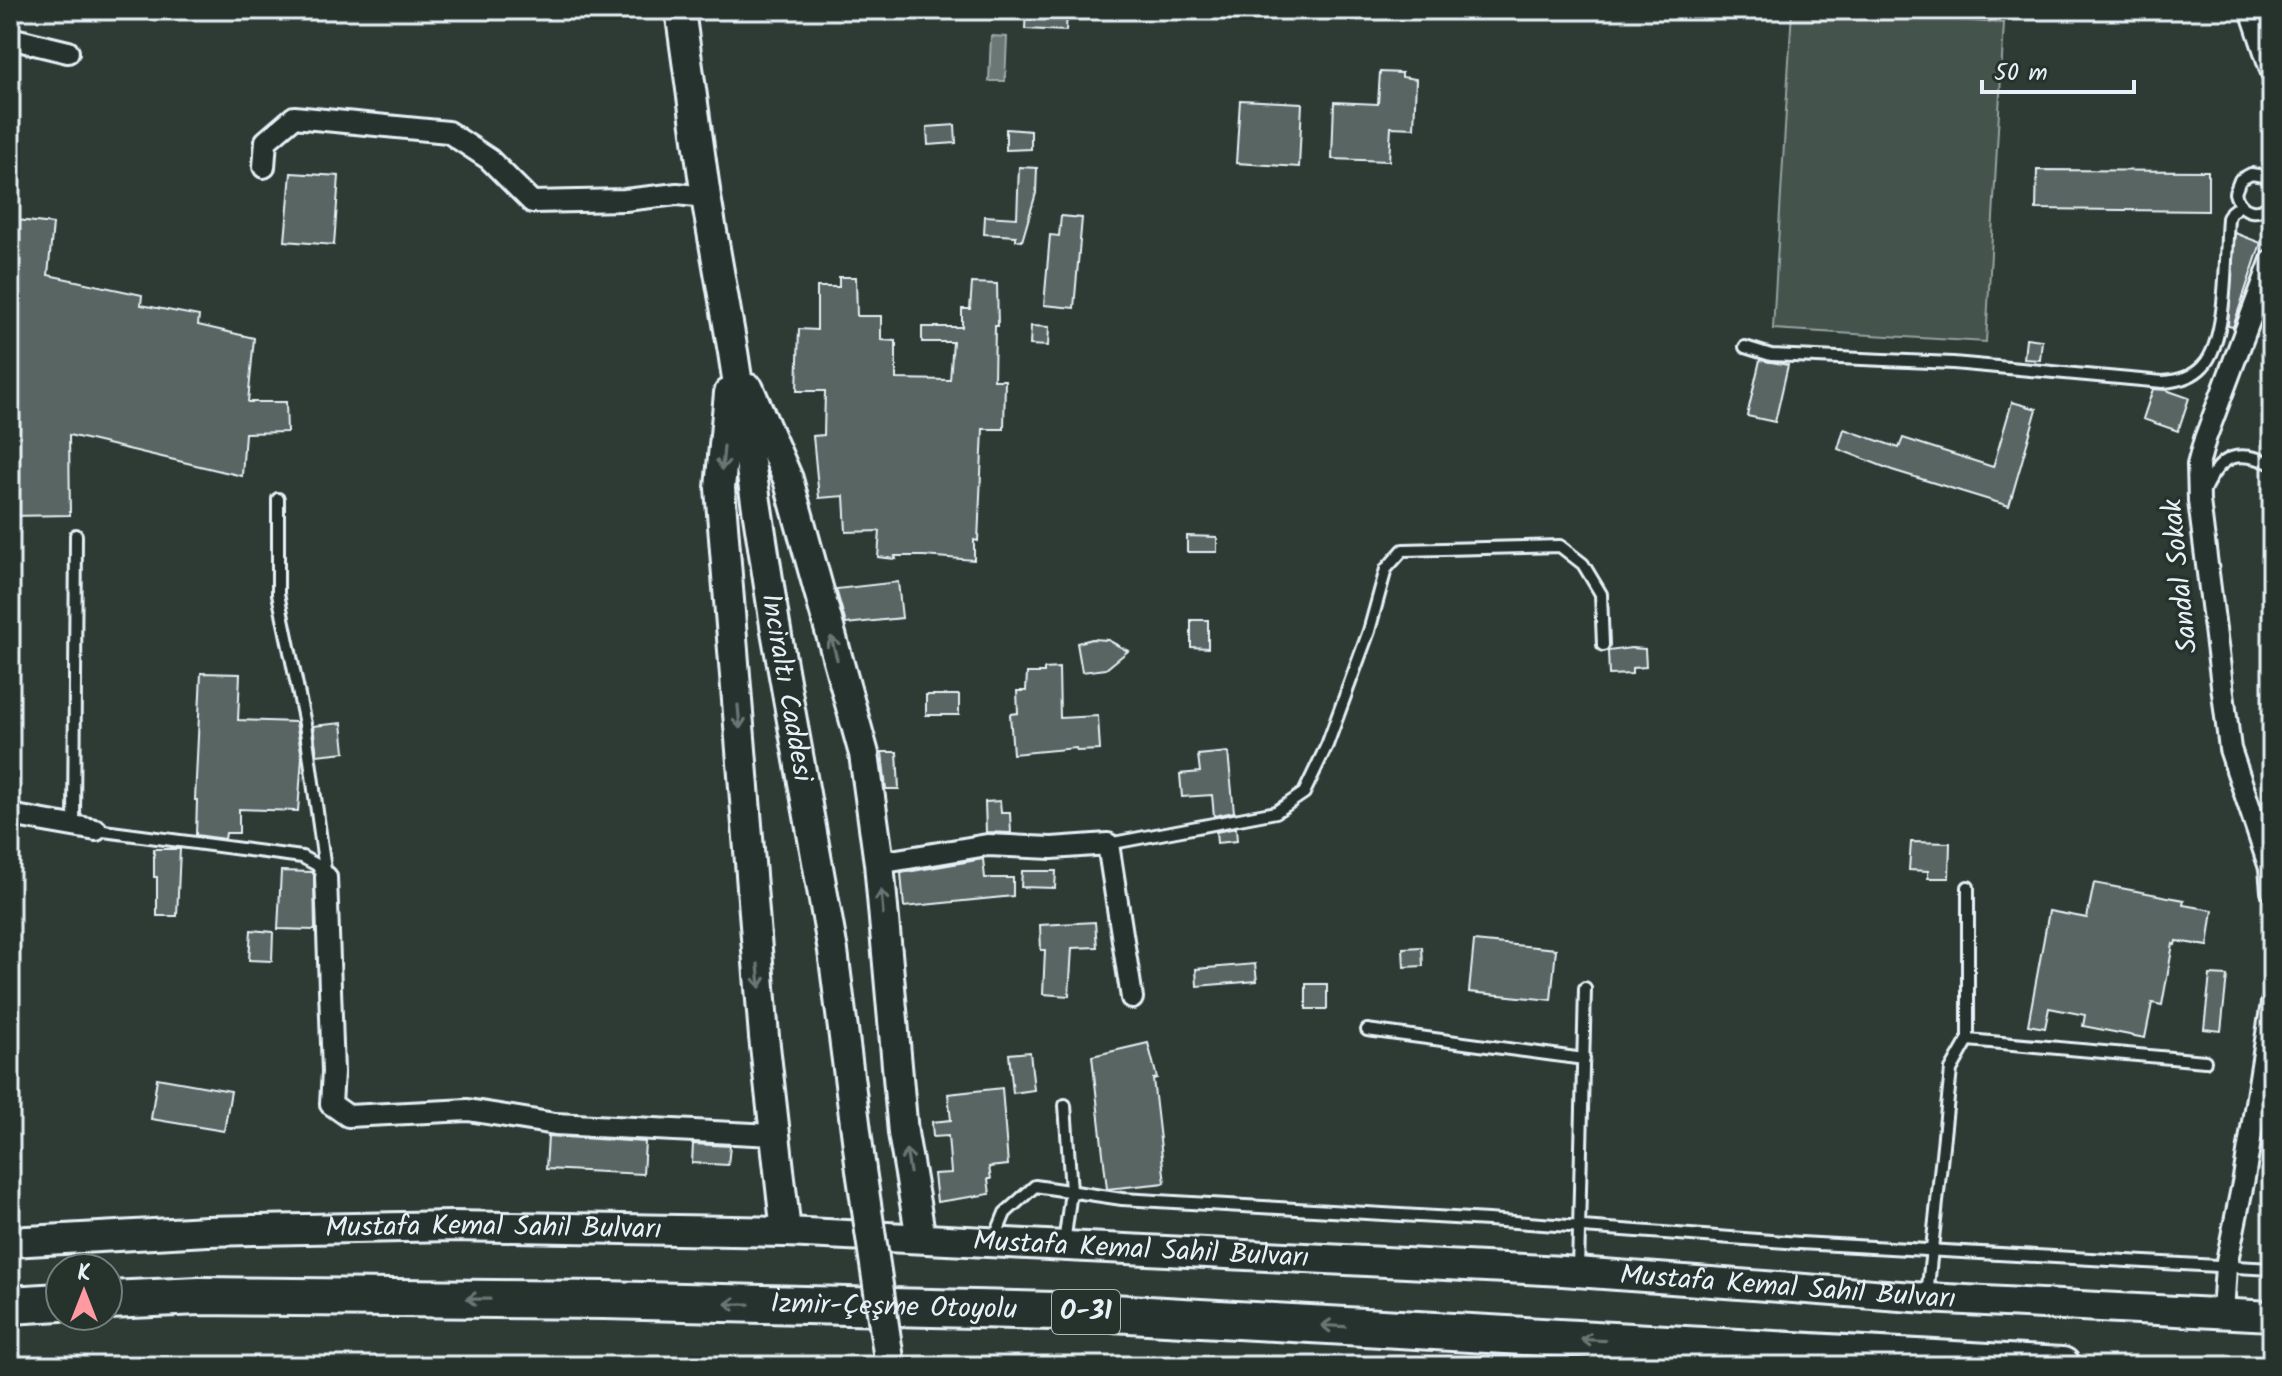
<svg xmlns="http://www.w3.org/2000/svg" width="2282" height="1376" font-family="Kalam,sans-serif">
<rect width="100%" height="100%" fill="#2e3b35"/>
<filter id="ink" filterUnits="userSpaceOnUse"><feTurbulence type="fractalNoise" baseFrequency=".0125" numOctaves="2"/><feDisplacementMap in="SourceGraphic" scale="16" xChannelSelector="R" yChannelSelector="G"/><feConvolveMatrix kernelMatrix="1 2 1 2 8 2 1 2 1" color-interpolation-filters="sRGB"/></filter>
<g filter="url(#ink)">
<path fill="#45524e" stroke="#96a2a3" stroke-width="2" d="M1792,10L2004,23L1986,342L1773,329Z"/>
<path fill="#6b7775" stroke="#9da8a9" stroke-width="2" d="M991,36L1007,37L1005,81H989Z"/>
<g fill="#596563" stroke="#e8f1f8" stroke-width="2">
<path d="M1026,10H1067L1066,31L1025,29Z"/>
<path d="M1380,72L1402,73V77L1416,79L1414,128L1391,127L1389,161L1332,159L1334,102L1378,104Z"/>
<path d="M1240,100L1302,103L1299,167L1236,163Z"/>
<path d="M955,125L956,143L928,145L927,127Z"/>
<path d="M1006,129L1031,131V149L1006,150Z"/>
<path d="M1019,167L1037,168L1036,193L1022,241L1016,240V236L984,234L985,216L1017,218Z"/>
<path d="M2037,170L2208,171V211L2036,209Z"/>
<path d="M291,173L339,176L334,245L285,241Z"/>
<path d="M1061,216L1082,218L1074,308L1044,305L1050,235L1059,236Z"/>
<path d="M17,220L53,224L48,275L142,295L141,305L199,316L198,325L254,338L248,402H286L287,432L245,433L242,476L69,435L70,515L10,516V301Z"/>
<path d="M2235,233L2261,243L2233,327L2228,326Z"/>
<path d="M839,277H856L857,316H881V340L896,341V379L950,380L953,342H922V327H962V309H970L972,283L997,284L998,326H995L994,380H1005L1004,429H983L978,541L974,540V560L923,556H895L896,559L878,557L880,531L846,532L844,496L819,498L813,436L824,435L825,391H797L799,329L817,330V287H839Z"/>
<path d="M1031,326L1049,327L1048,346L1030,345Z"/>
<path d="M2026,338L2042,340L2040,360L2024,359Z"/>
<path d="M1760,360L1788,365L1775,422L1747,416Z"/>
<path d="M2153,389L2166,390L2189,398L2178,431L2143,419Z"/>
<path d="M2012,402L2037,409L2009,506L1892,470L1838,449L1844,429L1899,448L1903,438L1993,467Z"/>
<path d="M1187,536L1217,537V552H1187Z"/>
<path d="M898,582L902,618L846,624L836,589Z"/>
<path d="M1191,620H1208V648L1191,647Z"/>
<path d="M1092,639L1108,640L1128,651L1106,669L1082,672L1077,643Z"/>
<path d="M1631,648L1645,649L1646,667L1632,668V674L1609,675L1608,651Z"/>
<path d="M1059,668L1060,718L1098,716L1100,750L1077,751L1076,748L1013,754L1010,714L1018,713L1017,691H1026L1027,673H1044V669Z"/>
<path d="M201,673L240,674L238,720L296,722L302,757L298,811L239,809V833H226L225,839L196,835L197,800H195Z"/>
<rect x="926" y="695" width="33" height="20"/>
<path d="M342,723L345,752L317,755L313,726Z"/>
<path d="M882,752H897L899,789H886Z"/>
<path d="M1228,752L1234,812L1214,816L1212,795L1182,797L1180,774L1200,772L1198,755Z"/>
<path d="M1000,801L1001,813H1010L1011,833L986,832L985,802Z"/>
<path d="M1236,828L1237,841L1217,843L1216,832Z"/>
<path d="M1911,842L1950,843L1949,878H1928V871L1909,870Z"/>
<path d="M154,849H180L177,916H157V877H154Z"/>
<path d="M983,859L985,878H1013V896L904,907L901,873Z"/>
<path d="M281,871L312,872L314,875L315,930L278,929Z"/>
<path d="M1022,871H1056L1055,888L1021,887Z"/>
<path d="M2094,883L2184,900L2183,905L2213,910L2208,946L2176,941L2175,945L2173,944L2162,1005L2152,1003L2145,1038L2083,1026L2085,1015L2049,1008L2045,1028L2028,1025L2049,911L2087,918Z"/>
<path d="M1095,922L1097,947L1072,948L1069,996L1043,994L1045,950H1041L1040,925Z"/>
<path d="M251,930L273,932L272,961L249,960Z"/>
<path d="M1474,941L1556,949L1551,1000L1469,992Z"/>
<path d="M1422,947L1423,966L1404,967L1403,948Z"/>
<path d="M1255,964L1257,981L1197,986L1196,969Z"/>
<path d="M2210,975L2227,976L2221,1031L2204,1029Z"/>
<rect x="1306" y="984" width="21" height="25"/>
<path d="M1148,1043L1157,1078L1153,1079L1165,1183L1107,1189L1092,1056Z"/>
<path d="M1030,1052L1034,1090L1013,1093L1009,1054Z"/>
<path d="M157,1078L231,1091L224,1131L151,1119Z"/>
<path d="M1002,1088L1008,1165L989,1167L991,1179H988L990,1194L937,1202L934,1174L951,1173L948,1136L933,1137L932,1122L951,1120L948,1094Z"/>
<path d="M548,1136L645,1142L643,1174L546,1169Z"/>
<path d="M693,1144L730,1146L728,1165L692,1163Z"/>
</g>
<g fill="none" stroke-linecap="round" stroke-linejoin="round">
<g stroke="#e8f1f8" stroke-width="16">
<g id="lane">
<path d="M2272,184L2264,176L2251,174L2240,180L2235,193C2240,213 2260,218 2272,201"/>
<path d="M1745,347L1771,355L1953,363L2163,382C2177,381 2193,377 2203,366C2228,340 2225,255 2228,218L2231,212L2240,205"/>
<path d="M2204,490C2221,454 2238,449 2272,464"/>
<path d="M278,499V594L305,724L326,877"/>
<path d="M74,826L76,535"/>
<path d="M96,830L302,857L317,865L324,876"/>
<path d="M1108,844L1276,812L1304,793L1327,745L1369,631L1386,569L1403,550L1560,546L1583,564L1601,594L1603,645"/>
<path d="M1367,1030L1584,1059"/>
<path d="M1968,1040L2205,1061"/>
<path d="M994,1240L1005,1213L1035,1186L1122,1199L1488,1220L1800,1243L2272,1269"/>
<path d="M1064,1244L1071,1191L1065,1105"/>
<path d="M1578,1270L1585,988"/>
<path d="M1927,1296L1951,1070L1968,1040V887"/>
</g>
</g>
<g stroke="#e8f1f8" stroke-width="26">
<g id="street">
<path d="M2251,10L2272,73"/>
<path d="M10,38L68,52"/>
<path d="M264,167L266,141L294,117L448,132L489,159L532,202L625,200L677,194L706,197"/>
<path d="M2272,260L2205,439L2198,465L2199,501L2230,749L2270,868L2272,891"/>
<path d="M10,815L96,830"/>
<path d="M879,863L987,845L1052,848L1108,844L1132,998"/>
<path d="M326,877L333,1072L331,1104L348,1116L468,1110L555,1124L775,1135"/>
<path d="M2223,1313L2226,1266L2244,1178L2272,1003"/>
</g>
</g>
<g stroke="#e8f1f8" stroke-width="34">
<g id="secondary">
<path id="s1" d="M680,10L706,197L733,352L775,625L833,951L861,1170"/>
<path d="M749,389L788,479L864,754L879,863L903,1133L921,1238"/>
<path d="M729,393L720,488L764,1037L786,1232"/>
<path id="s2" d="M10,1242L207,1231L452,1226L786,1232L1563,1271L1927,1298L2272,1316"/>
</g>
</g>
<g stroke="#e8f1f8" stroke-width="42">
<g id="highway">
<path id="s3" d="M108,1300L200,1296L604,1300L1094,1312L2062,1366"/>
<path d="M10,1305L60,1302"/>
</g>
</g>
<use href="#lane" stroke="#26332d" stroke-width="10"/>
<use href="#street" stroke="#26332d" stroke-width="20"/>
<use href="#secondary" stroke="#26332d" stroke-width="28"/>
<use href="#highway" stroke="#26332d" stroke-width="36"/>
<g stroke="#e8f1f8" stroke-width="34" stroke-linecap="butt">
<path id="secondary-bridge" d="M861,1170L890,1366"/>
</g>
<use href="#secondary-bridge" stroke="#26332d" stroke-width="28"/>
</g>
<defs><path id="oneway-shaft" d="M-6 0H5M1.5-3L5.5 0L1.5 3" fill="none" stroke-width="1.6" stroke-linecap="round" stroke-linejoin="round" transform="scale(2)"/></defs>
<g stroke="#6a7674">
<use href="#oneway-shaft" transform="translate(723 458) rotate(95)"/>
<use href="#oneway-shaft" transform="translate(834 648) rotate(-105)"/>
<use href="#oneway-shaft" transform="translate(739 717) rotate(85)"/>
<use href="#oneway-shaft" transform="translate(882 902) rotate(-95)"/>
<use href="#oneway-shaft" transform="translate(759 976) rotate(85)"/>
<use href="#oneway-shaft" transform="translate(908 1161) rotate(-100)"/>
<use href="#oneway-shaft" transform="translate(478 1299) rotate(-179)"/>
<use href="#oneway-shaft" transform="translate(737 1304) rotate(-179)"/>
<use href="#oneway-shaft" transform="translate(1333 1326) rotate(-177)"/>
<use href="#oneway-shaft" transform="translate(1593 1340) rotate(-177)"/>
</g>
</g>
<g text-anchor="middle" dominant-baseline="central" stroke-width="7" stroke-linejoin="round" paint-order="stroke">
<rect fill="#26332d" stroke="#aeb8bb" stroke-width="2" x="1052" y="1290" width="68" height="44" rx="6"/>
<g font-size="26" font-weight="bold" fill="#e8f1f8">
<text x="1086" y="1312">O-31</text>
</g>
<g font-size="28" fill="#e8f1f8" stroke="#26332d">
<text transform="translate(2181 576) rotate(-96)">Sandal Sokak</text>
<text stroke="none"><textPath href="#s1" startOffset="686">İnciraltı Caddesi</textPath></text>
<text stroke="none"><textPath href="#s2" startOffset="484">Mustafa Kemal Sahil Bulvarı</textPath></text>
<text stroke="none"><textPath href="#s2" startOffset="1132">Mustafa Kemal Sahil Bulvarı</textPath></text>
<text stroke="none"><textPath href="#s2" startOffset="1780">Mustafa Kemal Sahil Bulvarı</textPath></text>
<text stroke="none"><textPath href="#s3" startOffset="786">İzmir-Çeşme Otoyolu</textPath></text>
</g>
</g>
<rect width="2282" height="1376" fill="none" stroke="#26332d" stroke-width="40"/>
<rect x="20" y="20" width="2242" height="1336" fill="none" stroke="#e8f1f8" stroke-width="3" filter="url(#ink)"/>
<g transform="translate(84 1292)"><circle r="38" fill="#26332d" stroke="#747f7e" stroke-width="2"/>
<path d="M0-6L14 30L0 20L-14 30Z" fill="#ff9aa2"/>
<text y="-12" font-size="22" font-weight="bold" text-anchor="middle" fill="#e8f1f8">K</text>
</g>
<path d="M1982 80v12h152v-12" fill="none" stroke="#e8f1f8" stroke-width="4"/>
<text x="1994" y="80" font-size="24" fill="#e8f1f8" stroke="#26332d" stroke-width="6" paint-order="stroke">50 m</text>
</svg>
